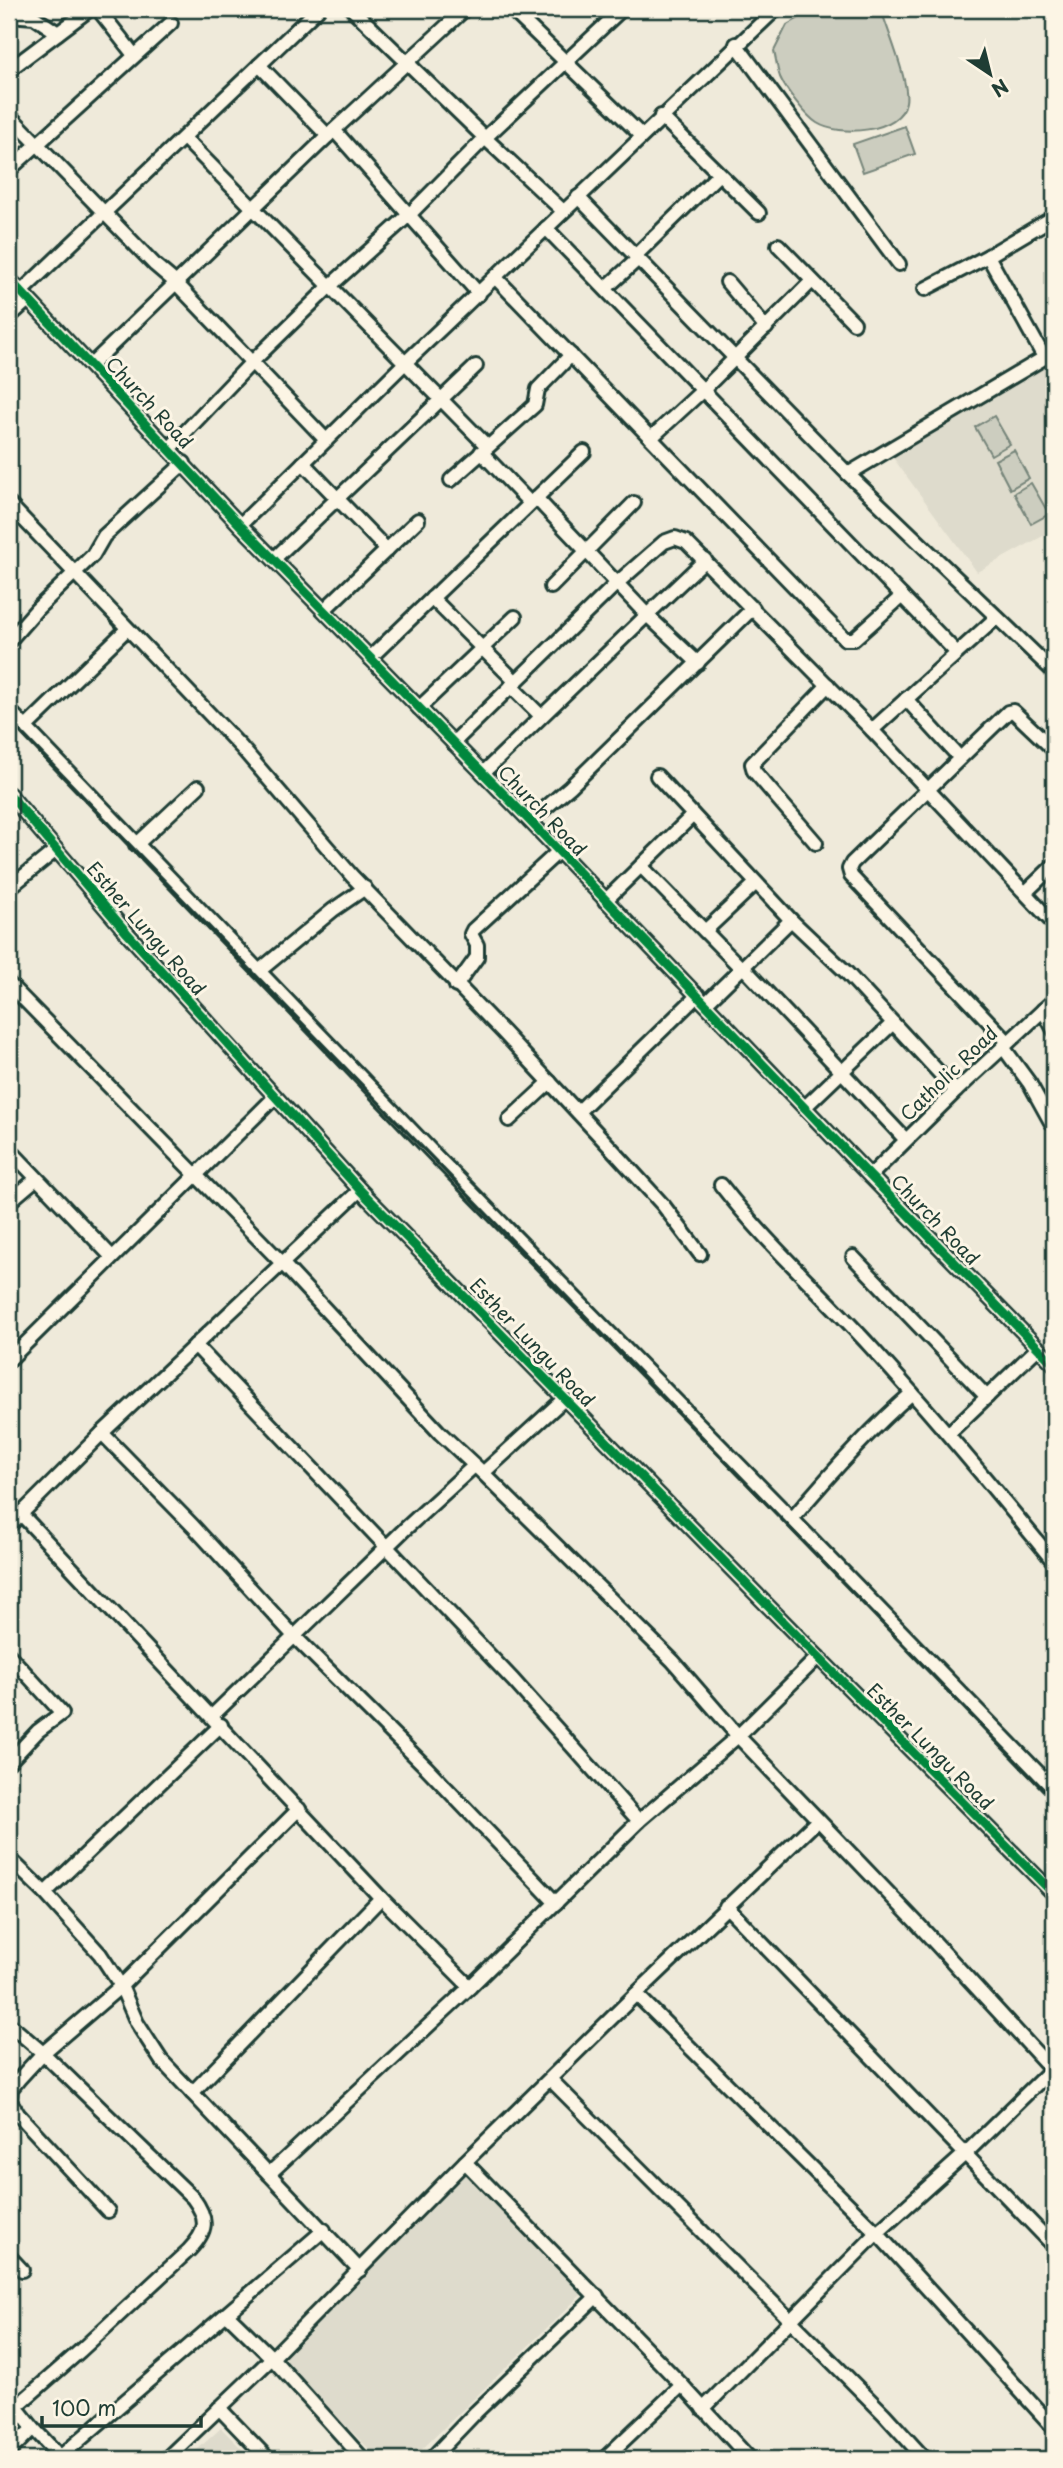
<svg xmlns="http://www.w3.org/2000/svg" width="1063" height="2468" font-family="'Playpen Sans',sans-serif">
<rect width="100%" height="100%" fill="#efeada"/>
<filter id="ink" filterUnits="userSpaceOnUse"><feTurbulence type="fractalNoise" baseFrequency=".0143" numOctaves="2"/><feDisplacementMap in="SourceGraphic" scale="14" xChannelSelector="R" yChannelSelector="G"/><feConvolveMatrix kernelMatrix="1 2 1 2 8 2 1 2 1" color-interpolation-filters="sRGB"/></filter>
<g filter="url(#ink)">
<g fill="#dedbcc">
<path d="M1054,362V530L977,572L891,455Z"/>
<path d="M466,2173L584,2292L412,2459H379L279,2358Z"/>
<path d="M221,2428L252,2459H187Z"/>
</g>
<g fill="#cccdbf" stroke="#76857a" stroke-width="2">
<path d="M815,9H881C887,29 910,84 906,102C901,133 839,137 817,123C806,116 785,89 780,77C777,69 776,59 774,51L787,25Z"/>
<path d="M905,126L915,154L863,172L853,144Z"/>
<path d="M994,416L1010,444L991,455L975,427Z"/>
<path d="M1014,450L1029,478L1010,489L995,460Z"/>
<path d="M1031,483L1049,514L1031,524L1014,493Z"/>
</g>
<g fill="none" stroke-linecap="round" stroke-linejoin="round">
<g stroke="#1f3d34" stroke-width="18">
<g id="minor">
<path d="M98,9L134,55"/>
<path d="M352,9L485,138L563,211"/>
<path d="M511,9L641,135"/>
<path d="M9,15L34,17L58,33"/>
<path d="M736,44L899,264"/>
<path d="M259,65L328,136"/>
<path d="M9,70L90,9"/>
<path d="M9,115L155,265L175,282L326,440"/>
<path d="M661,116L759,213"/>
<path d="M334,130L479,294"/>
<path d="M184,138L487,446"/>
<path d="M9,170L171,23"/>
<path d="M578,197L848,474L1054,672"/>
<path d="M546,228L957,653"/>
<path d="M778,245L854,323"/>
<path d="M635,256L719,174"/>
<path d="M988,256L1044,357"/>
<path d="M496,278L845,639H854L902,596"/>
<path d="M9,279L240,525L530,821L870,1176L1054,1364"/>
<path d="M727,282L766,328"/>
<path d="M606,288L638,259"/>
<path d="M925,289L988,256L1054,217"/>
<path d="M21,292L318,9"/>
<path d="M9,317L28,300"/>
<path d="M91,365L334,130L465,9"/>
<path d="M651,438L703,390L812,281"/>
<path d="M170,448L252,362L330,286L410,214L485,138L622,9"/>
<path d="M481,452L530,503"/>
<path d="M303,463L387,550"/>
<path d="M848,474L1054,352"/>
<path d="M451,480L535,405L538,389L571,355"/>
<path d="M9,504L241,747L352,876L503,1032L611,1148L663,1205L700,1254"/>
<path d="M240,525L406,362L776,9"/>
<path d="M274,559L476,366"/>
<path d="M551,587L634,503"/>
<path d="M432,598L516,682"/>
<path d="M324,610L418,520"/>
<path d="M9,641L37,609L93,555L104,536L184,463"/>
<path d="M370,658L584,452"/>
<path d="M698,663L647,615L705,560"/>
<path d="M511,686L541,716"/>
<path d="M906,699L960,758"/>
<path d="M419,708L515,617"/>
<path d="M9,710L439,1159L792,1519C829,1475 868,1431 912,1393"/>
<path d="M26,727L127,629"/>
<path d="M872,730L996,618"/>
<path d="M453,743L616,584L664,542L675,538L686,542L872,730L1054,924"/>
<path d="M483,773L647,615L536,498"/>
<path d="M657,776L791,920"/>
<path d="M9,794L127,933L360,1190L818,1657L1054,1894"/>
<path d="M530,821L570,787L753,608"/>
<path d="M816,843L754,771L752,764L828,685"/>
<path d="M136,845L198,787"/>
<path d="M641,866L741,968"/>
<path d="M9,888L56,850"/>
<path d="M1026,892L1054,865"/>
<path d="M605,901L693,815"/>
<path d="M705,931L756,883"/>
<path d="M743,967L906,1140"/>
<path d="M259,971L333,910L365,888"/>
<path d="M9,984L283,1264L440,1433L483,1473L673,1661L738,1736L917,1923L1054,2072"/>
<path d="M456,986L477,957V945L471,934L473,930L559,851"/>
<path d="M706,1003L791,920L847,973L956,1091"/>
<path d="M1043,1010L1054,1030"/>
<path d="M1008,1042L851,876L849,869L852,863L1008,712L1013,711L1054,750"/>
<path d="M1003,1047L1030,1084L1051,1122"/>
<path d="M805,1107L893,1023"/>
<path d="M578,1112L698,995"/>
<path d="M509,1120L550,1082"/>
<path d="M9,1149L111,1256"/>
<path d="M870,1176L956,1091L1054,1000"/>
<path d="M721,1185C766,1243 821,1292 870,1346C934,1416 994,1488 1054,1562"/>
<path d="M9,1202L36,1179"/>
<path d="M853,1257L987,1397"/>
<path d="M195,1345L513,1680L639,1821"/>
<path d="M9,1360L274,1098"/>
<path d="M102,1433L193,1526L294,1636L426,1767L556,1903"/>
<path d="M949,1433L1038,1348"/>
<path d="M483,1473L564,1399"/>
<path d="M21,1514L381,1898L470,1987"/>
<path d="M792,1519L1054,1789"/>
<path d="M9,1526L102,1433L360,1190"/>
<path d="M9,1655L62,1713L38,1731L9,1762"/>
<path d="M212,1716L405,1529L474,1466"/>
<path d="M9,1858L45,1893L100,1954L121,1986L137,2023L161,2060L360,2270"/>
<path d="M45,1893L221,1725"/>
<path d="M726,1906L1054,2246"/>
<path d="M636,1994L877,2233L1054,2428"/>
<path d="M9,2024L43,2053L193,2198C209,2220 207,2231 189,2250L80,2351L17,2406"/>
<path d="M551,2080L884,2414L925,2459"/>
<path d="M192,2093L381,1898"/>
<path d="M465,2162L682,2385L750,2459"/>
<path d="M269,2174L470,1987L639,1821L738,1736L818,1657"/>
<path d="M108,2211L18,2114L10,2101L11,2089L19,2079L43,2053L121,1986L299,1809"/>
<path d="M9,2256L22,2270"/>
<path d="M227,2314L272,2358L363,2459"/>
<path d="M9,2398L33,2428L62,2459"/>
<path d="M219,2408L268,2459"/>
<path d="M703,2409L877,2233L966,2153L1054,2067"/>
<path d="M9,2452L33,2428"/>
<path d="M60,2457L324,2230"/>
<path d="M166,2459L272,2358L465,2162L636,1994L818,1820"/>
<path d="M431,2459L476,2412L597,2296"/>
<path d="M604,2459L682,2385"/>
</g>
</g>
<use href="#minor" stroke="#fcf5e5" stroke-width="12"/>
<path stroke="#1f3d34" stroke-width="3.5" d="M9,720L1054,1801"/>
<g stroke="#fcf5e5" stroke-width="13">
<g id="cycleway">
<path d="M9,279L240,525L530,821L870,1176L1054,1364"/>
<path d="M9,794L127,933L360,1190L818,1657L1054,1894"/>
</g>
</g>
<use href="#cycleway" stroke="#00873e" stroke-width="9"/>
</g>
</g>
<g text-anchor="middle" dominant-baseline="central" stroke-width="6" stroke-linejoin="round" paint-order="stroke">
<g font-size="19" fill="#1f3d34" stroke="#fcf5e5">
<text transform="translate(150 402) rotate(47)">Church Road</text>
<text transform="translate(543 810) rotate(46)">Church Road</text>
<text transform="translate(147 928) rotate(49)">Esther Lungu Road</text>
<text transform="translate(948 1073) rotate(-44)">Catholic Road</text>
<text transform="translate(936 1219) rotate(46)">Church Road</text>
<text transform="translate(533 1342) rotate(46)">Esther Lungu Road</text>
<text transform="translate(931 1746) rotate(45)">Esther Lungu Road</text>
</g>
</g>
<rect width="1063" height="2468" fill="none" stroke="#fcf5e5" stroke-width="35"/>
<rect x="18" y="18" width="1028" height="2433" fill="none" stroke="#1f3d34" stroke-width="2.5" filter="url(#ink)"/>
<g transform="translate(990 74) rotate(145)" stroke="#fcf5e5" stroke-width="5" paint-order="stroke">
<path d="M0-5L12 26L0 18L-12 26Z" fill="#1f3d34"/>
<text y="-10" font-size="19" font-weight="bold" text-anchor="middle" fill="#1f3d34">N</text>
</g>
<path d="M42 2416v10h159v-10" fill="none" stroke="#1f3d34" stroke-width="3.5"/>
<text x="52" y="2416" font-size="21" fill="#1f3d34" stroke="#fcf5e5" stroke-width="5" paint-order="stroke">100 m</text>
</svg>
